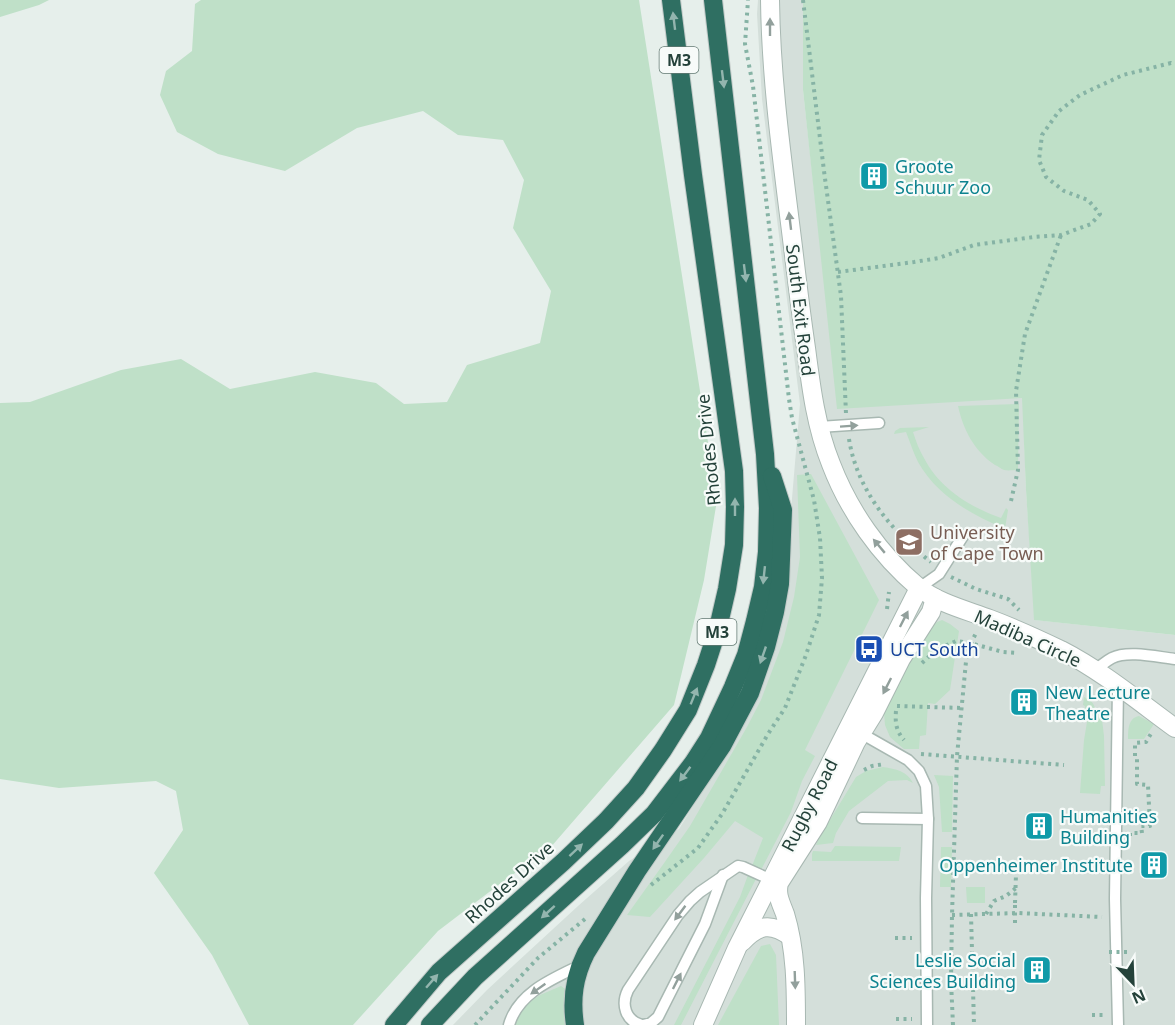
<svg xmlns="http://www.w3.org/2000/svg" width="1175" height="1025" font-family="'Noto Sans',sans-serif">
<rect width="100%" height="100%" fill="#e6efeb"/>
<path fill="#d4dfda" d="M758,0H803V90L818,225L1023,398L1026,490L1035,620L1175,635V1025H453L487,990L578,906L629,861L679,829L711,777L784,593L800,404L762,99L757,14Z"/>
<g fill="#bfe0c8">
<path d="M0,0H49L39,5L0,17Z"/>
<path d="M201,0H639L717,500L704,580L674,705L550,848L501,883L438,931L353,1025H249L212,955L154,873L183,830L176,791L156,781L59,788L0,779V403L30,402L121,370L181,359L230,389L315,372L376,383L404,404L447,402L467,365L540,343L551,291L513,228L524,180L503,140L458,135L423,111L357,128L285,171L218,154L177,132L160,95L166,71L192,51L195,4Z"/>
<path d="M803,0H1175V635L1034,620L1026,490L1022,398L837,409L803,90Z"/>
<path d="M1019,404L1018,470C1014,470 1008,471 1004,470C1001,469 998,466 995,465C974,451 963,429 958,406Z"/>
<path d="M929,427L913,432C916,441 919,450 924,458C939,488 970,507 1001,518L1006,508L1008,510L1003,541L1000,540L1001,527C968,513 936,494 918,462C913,452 910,442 906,432L894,434L895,431L900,428Z"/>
<path d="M811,474L879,600L805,750L815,756L802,781L791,812L761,870L752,866L763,838L735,821L704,858L650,917L627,915L662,866L690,826L747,727L761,700L783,642L794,597L800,557L797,475Z"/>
<path d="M942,620L950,624L959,631L950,690L935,704L928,703L926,735L920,736L919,749H904L890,737L885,725L884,713L890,694L924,635L937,622Z"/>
<path d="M1084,697C1092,700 1094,704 1096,711H1101L1104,736L1105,786H1101L1100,794L1080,793L1084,740L1088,716L1084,714L1085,706L1083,705Z"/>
<path d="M1139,716L1154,724L1144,739H1128C1128,730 1128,718 1139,716Z"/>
<path d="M883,767C896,769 907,771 913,783L907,780L888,781L849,811L836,833L833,843L816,845L819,838L856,777L866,771Z"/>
<path d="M934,775L953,776L952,832H942L939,787Z"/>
<path d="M835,846L901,847L899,861H812V854L813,851L831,852Z"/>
<path d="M941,847H952L951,887H940Z"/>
<path d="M748,875L756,879L681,1025H674L740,897Z"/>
<path d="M966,887H985V903H967Z"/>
<path d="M770,944L776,955L779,1025H718L761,946Z"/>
<path d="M561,986L565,989L564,1000L566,1025H515L522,1007L540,995Z"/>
</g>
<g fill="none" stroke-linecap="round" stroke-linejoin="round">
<g stroke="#a8b8b2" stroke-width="13">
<g id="service">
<path d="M819,427L879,423"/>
<path d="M919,588L939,574L963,536"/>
<path d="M1096,669C1101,666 1106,661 1112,658C1128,650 1157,657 1175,659"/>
<path d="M857,731L908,760L919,771L926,786L928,819L926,898L927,1025"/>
<path d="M862,818L928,819"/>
<path d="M509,1025C518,993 552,979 579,966"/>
<path d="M642,1025C625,1021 621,1004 628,990L678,915L690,901L700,892L738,866L743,867L776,882"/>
<path d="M643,1025L651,1023L658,1017L705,924L723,875"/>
<path d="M1118,1025L1115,899L1118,686"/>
</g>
</g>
<g stroke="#a8b8b2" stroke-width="20">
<g id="minor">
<path d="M770,0C771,83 783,165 793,247C797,281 801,314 806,348C811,387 816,427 831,464C849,511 880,555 918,587C938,603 966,610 990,619C1014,628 1038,639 1061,650C1102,671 1138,701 1175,728"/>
<path d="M742,942C758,925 770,922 790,936"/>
<path d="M703,1025L737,948L919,588"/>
<path d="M796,1025C796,988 796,950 785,914C781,903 776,895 779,883L818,822L856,742L874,713L901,659L931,612L935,598"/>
</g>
</g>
<g stroke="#c2cac8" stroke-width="20">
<g id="motorway">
<path d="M394,1025L439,972L563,862L606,821L636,788L663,750L688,710L706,665L718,628L727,589L734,545L735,507L734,471L693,175L671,0"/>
<path d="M430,1025L475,977L622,845L654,814L693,763L709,738L733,687L746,655L755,621L763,587L767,552L768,508L765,454L713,0"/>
<path d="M575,1025C571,999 574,977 586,953L637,871L722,746L750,693L766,647L775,612L780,584L783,510L772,476"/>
</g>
</g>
<g stroke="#86b3a5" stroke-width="4" stroke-dasharray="3 4.5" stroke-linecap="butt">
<path d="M803,0L824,171L841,296L846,414"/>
<path d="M838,272L914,262L939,258L974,245L1034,237L1061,235L1091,224L1100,214L1088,200L1064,191L1046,177L1039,160L1042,135L1059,111L1080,95L1123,75L1171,63L1175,65"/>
<path d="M849,439C857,490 891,531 931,562"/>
<path d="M1011,501L1018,470L1016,391L1025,334L1061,235"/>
<path d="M951,577L976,589L1008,599L1019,610"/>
<path d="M887,609L889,592"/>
<path d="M922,663L936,650L956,641L970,643L1003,652L1018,653"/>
<path d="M897,706L962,708"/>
<path d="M896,711C895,722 896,731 904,740"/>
<path d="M921,754L1064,765"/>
<path d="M864,770L872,766L885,764"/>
<path d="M1130,836V833H1142L1141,826H1150L1148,785L1137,784V759L1135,758V743L1146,742L1152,732"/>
<path d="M651,885L698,848L722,814L768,734L785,708L806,655L819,615L822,578L820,538L814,500L792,418L789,399L753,86L745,44L748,0"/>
<path d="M1015,903L1016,874"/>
<path d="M971,914L974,1025"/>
<path d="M986,914L994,901L1006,896L1016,888"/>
<path d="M952,915L1018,913L1102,917"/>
<path d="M895,938H912"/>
<path d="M1092,1015H1105"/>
<path d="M896,1019H912"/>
<path d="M475,1025L538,958L585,919"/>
<path d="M953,1025L951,981L952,915L957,756L967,651L977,631"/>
</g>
<use href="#service" stroke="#fff" stroke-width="10"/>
<use href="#minor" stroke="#fff" stroke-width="18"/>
<use href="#motorway" stroke="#2f6f62" stroke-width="18"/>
<g stroke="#86b3a5" stroke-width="4" stroke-dasharray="3 4.5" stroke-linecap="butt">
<path d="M1015,923V903"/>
<path d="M1109,952H1130"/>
</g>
</g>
<defs><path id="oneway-solid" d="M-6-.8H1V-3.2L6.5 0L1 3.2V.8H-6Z" transform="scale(1.5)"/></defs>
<g fill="#93b5ae">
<use href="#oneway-solid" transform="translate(674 21) rotate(-97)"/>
<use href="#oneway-solid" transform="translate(723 79) rotate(83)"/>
<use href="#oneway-solid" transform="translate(745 273) rotate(83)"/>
<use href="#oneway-solid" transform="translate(735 507) rotate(-90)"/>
<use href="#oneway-solid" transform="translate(764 575) rotate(96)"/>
<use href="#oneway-solid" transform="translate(763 655) rotate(109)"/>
<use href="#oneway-solid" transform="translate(694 696) rotate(-68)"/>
<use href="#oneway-solid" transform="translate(685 774) rotate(127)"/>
<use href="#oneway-solid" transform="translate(658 842) rotate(125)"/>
<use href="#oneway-solid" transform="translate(576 850) rotate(-43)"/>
<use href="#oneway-solid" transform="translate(548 912) rotate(138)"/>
<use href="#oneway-solid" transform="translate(432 981) rotate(-49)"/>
</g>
<g fill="#92a09c">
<use href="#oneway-solid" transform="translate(770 27) rotate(-90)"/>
<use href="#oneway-solid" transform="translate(790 221) rotate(-97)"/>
<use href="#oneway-solid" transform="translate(849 426) rotate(-4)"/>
<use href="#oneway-solid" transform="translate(879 546) rotate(-130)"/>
<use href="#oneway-solid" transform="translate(904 619) rotate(-63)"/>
<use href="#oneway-solid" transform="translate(887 686) rotate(117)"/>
<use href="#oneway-solid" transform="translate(680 913) rotate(127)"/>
<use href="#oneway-solid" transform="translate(795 980) rotate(88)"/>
<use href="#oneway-solid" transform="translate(677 981) rotate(-63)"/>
<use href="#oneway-solid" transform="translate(538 989) rotate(145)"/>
</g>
<defs>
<g id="building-square" transform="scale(1.5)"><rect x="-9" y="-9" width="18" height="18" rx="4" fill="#0f9aa8" stroke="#f7fbf9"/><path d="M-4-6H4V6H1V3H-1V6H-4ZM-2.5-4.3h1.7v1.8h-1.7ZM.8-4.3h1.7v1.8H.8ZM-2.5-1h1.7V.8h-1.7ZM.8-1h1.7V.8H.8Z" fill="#fff"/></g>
<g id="university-square" transform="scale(1.5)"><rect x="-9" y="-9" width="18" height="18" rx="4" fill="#8d6e63" stroke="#f7fbf9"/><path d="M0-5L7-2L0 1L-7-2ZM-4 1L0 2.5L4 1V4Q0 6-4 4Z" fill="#fff"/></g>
<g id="bus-square" transform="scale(1.5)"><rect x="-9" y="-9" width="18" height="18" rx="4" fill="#1a4fb4" stroke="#f7fbf9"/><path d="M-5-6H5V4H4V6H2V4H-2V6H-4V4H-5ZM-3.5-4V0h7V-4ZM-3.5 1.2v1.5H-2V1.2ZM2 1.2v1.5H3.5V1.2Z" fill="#fff"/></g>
</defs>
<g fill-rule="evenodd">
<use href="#building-square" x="874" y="176"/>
<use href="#university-square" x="909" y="542"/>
<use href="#bus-square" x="869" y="649"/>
<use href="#building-square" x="1024" y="702"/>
<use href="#building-square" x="1039" y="826"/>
<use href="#building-square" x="1154" y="865"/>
<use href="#building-square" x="1037" y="970"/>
</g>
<g text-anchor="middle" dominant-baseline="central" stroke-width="4.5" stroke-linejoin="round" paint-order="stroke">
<g fill="#f7fbf9" stroke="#637a73" stroke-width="1.5">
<rect x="659.5" y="47" width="39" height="26" rx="4.5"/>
<rect x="697.5" y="619" width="39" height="26" rx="4.5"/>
</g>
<g font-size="16" font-weight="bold" fill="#24423a">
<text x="679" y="60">M3</text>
<text x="717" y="632">M3</text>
</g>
<g font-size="18" fill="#0d838f" stroke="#f7fbf9" text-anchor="start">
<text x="895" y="166">Groote<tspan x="895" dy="21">Schuur Zoo</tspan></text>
<text x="1045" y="692">New Lecture<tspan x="1045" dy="21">Theatre</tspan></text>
<text x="1060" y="816">Humanities<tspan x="1060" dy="21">Building</tspan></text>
<text x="1133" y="865" text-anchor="end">Oppenheimer Institute</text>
<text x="1016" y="960" text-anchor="end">Leslie Social<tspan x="1016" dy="21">Sciences Building</tspan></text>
</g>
<g font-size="18" fill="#24423a" stroke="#f7fbf9">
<text transform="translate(801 310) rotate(83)">South Exit Road</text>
<text transform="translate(708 450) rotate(-96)">Rhodes Drive</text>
<text transform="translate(1028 638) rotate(24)">Madiba Circle</text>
<text transform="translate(809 805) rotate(-63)">Rugby Road</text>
<text transform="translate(509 882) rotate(-42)">Rhodes Drive</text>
</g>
<g font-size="18" fill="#785e54" stroke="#f7fbf9" text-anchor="start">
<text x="930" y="532">University<tspan x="930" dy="21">of Cape Town</tspan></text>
</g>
<g font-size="18" fill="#164399" stroke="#f7fbf9" text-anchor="start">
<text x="890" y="649">UCT South</text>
</g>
</g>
<g transform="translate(1133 983) rotate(157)" stroke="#f7fbf9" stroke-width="4.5" paint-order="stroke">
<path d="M0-4.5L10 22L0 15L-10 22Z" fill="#24423a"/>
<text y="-9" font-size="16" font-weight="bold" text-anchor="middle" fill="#24423a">N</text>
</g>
</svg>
